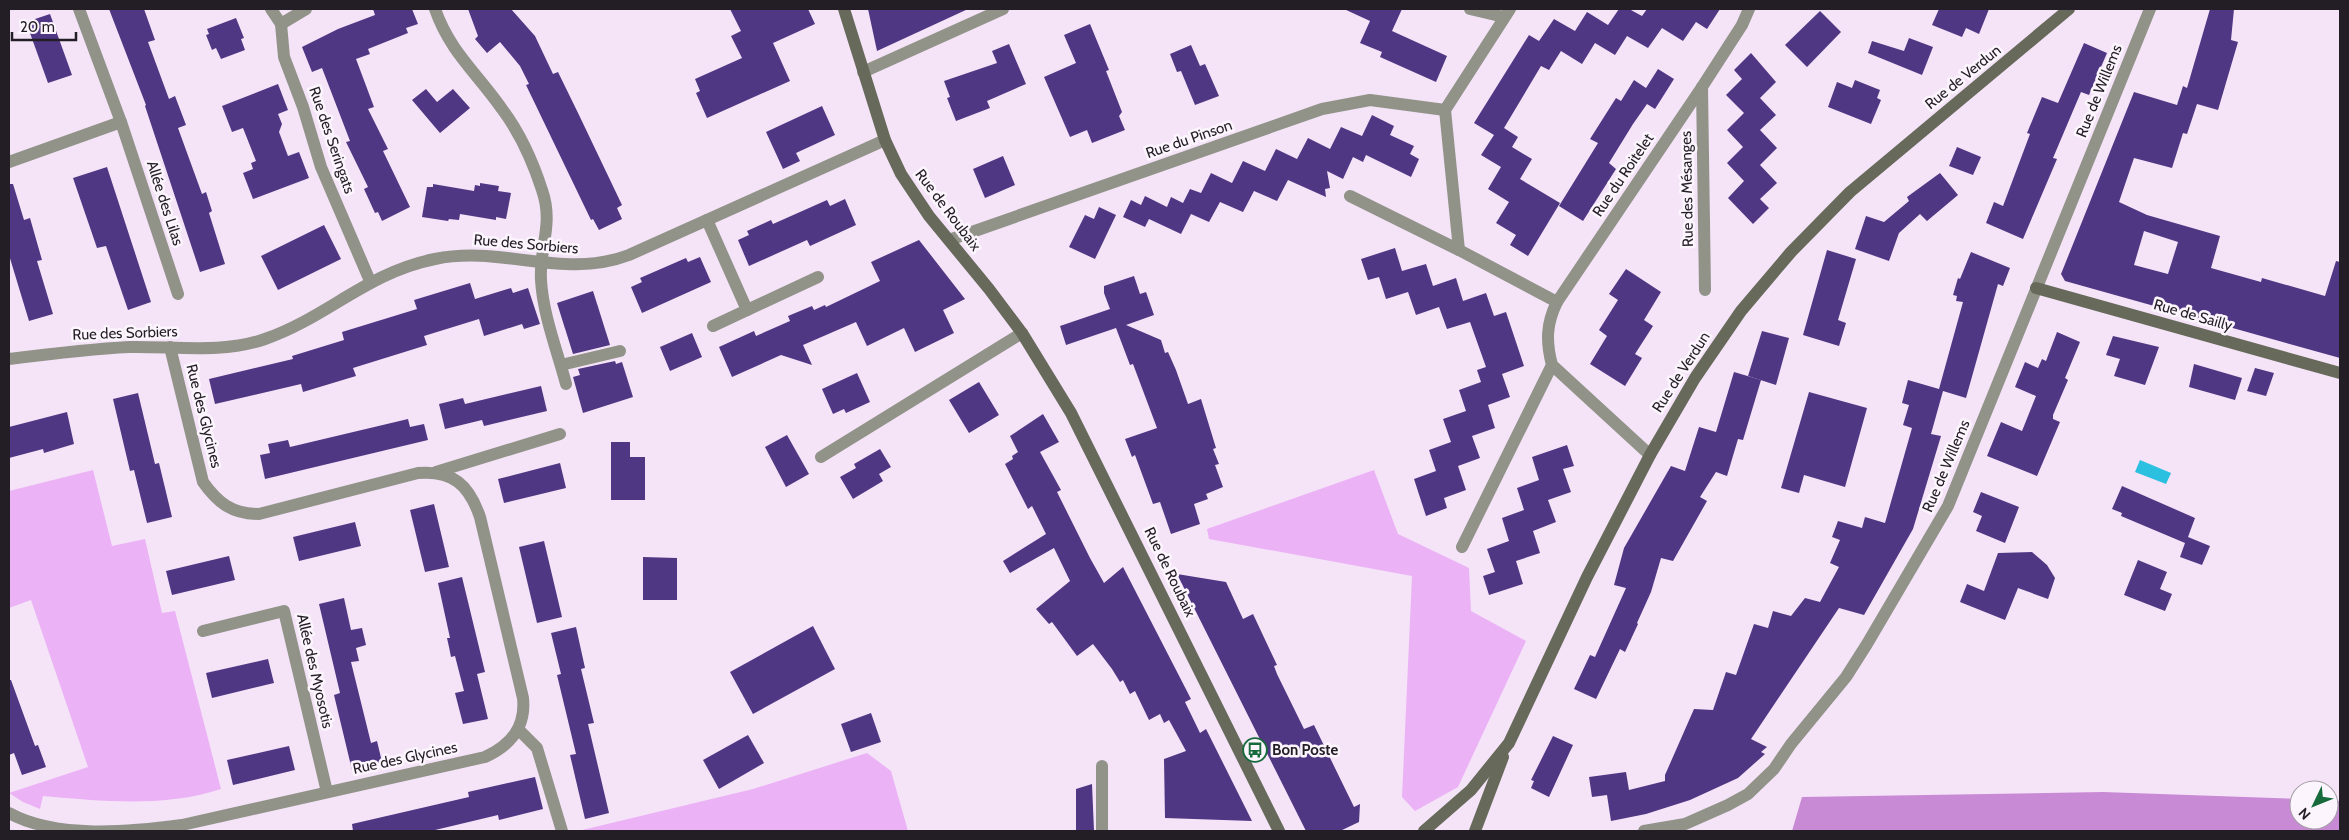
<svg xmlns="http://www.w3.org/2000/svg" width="2349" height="840" font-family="Cabin,sans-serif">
<rect width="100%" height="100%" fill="#f5e4f8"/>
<g fill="#ebb2f6">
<path d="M93,470L112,546L145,539L162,613L175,611L221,789C163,808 102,801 43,796L40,809L23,802L9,793L88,767L31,600L9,608V491Z"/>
<path d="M1374,470L1398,534L1469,568L1471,611L1526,641L1458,787L1415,811L1402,797L1412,576L1209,539L1207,529Z"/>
<path d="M867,753L891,771L908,831H578L753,789Z"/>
</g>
<path fill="#c88ad4" d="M2103,792L2299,799V820H2329V801H2340V831H1792L1802,797Z"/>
<path fill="#2bbfe0" d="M2140,460L2171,473L2166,484L2135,472Z"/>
<g fill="#503784" fill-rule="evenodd">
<path d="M109,9H144L155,40L148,42L169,99L175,96L186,125L178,128L202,194L206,192L212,211L209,213L225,264L200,272L145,106L146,105Z"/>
<path d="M373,9H412L418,24L406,28L408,33L368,49L370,54L356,59L374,107L368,109L388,149L383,151L410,207L382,221L378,212L375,213L364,189L368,187L346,142L350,141L322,68L312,72L302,47L338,29L375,15Z"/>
<path d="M468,9H511L535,36L553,74L558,72L579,115L622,205L617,208L622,219L599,230L593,219L591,220L526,85L529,84L520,66L500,42L487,53L475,39L478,36Z"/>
<path d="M730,9H808L815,24L773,43L790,81L707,118L696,93L700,91L695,79L742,58L731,36L741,31Z"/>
<path d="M868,9H968L877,51Z"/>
<path d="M1344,9H1402L1392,31L1447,56L1436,82L1380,57L1382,52L1360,43L1370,21Z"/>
<path d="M1619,9H1629L1642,16L1647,9H1720L1707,29L1696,22L1683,41L1662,28L1648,48L1627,36L1615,55L1595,43L1582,64L1561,51L1549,70L1541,66L1504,128L1518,137L1512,147L1532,159L1520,179L1560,203L1528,256L1510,245L1516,235L1496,223L1509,202L1488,189L1501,167L1481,155L1494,135L1474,123L1529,35L1539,41L1554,19L1575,31L1587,12L1608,25Z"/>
<path d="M1939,9H1989L1979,34L1966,28L1962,37L1932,25Z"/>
<path d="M2210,9H2234L2231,40L2238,42L2218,110L2197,104L2187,134L2183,133L2172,168L2134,158L2119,202L2147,215L2220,236L2211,268L2261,282L2262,278L2325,296L2336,261L2340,262V358L2065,281L2061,274L2134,92L2177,105L2183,86L2187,88ZM2144,231L2178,242L2168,274L2134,265Z"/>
<path d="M1820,11L1841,32L1807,67L1785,45Z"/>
<path d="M50,14L72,75L48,83L26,22Z"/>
<path d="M236,18L244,38L241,39L245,50L221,59L216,48L212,50L206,35L209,34L207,29Z"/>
<path d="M1090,24L1109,70L1106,71L1122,112L1119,116L1125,130L1092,143L1087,130L1070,137L1044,77L1076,63L1064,35Z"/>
<path d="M1909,38L1933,47L1922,75L1868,53L1872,41L1904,51Z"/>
<path d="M2084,43L2107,53L2089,95L2081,92L2053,158L2057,159L2023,239L1986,223L1994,202L2003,206L2030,134L2027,133L2042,97L2058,103Z"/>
<path d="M1009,44L1026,84L987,101L990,108L956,121L947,98L950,97L944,81L997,63L992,51Z"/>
<path d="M1191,45L1200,66L1205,64L1219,96L1195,105L1181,71L1177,72L1170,54Z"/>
<path d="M1751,53L1776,82L1760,98L1776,115L1760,130L1777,148L1760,165L1777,183L1760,199L1769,208L1753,224L1728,198L1744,181L1727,163L1743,147L1727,130L1744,113L1726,95L1742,79L1734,70Z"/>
<path d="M1658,69L1674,79L1655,109L1647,104L1633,124L1609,163L1616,169L1583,221L1559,206L1598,143L1590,139L1616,98L1621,101L1634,80L1646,88Z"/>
<path d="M1855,80L1880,90L1877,98L1881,100L1871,124L1828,107L1837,82L1852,88Z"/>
<path d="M278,84L288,110L278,114L282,124L279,132L288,156L299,152L309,178L253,199L243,173L253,169L251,163L256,161L243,128L232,132L222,106Z"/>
<path d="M426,89L437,102L453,89L470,108L440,133L412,100Z"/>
<path d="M822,106L835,135L796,153L800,161L783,169L766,132Z"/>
<path d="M1372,115L1394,126L1390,135L1414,146L1410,154L1419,159L1411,177L1366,155L1363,162L1353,157L1343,179L1327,171L1330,188L1325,189L1326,197L1288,180L1277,201L1254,191L1243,212L1220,202L1209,222L1191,214L1181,234L1149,219L1145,227L1123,217L1131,200L1141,205L1145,196L1167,207L1171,197L1183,203L1190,189L1201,193L1211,173L1232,183L1243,161L1265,171L1276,149L1297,159L1308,138L1330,149L1341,127L1362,136Z"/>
<path d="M1957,147L1981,157L1973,175L1949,166Z"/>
<path d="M1003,156L1015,185L985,198L973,169Z"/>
<path d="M107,167L151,302L128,310L106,246L97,248L73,178Z"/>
<path d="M1940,173L1958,195L1927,221L1920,214L1899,233L1889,261L1855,249L1866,216L1884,222L1909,201L1907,197Z"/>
<path d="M480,183L499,186L498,191L511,193L506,219L496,217V220L460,214L459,220L449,219L448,221L422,217L427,187H433V184L474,191L475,185L480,186Z"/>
<path d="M9,184H13L24,220L30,218L42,260L37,261L53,314L29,321L9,255Z"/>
<path d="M845,199L856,225L810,246L807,240L749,266L738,240L749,235L747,231L771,220L773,224L827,200L830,206Z"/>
<path d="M1099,207L1116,215L1095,259L1069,247L1085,215L1094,219Z"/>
<path d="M324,225L341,259L278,290L261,256Z"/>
<path d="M919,240L965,299L943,310L954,333L915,352L904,328L867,346L856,322L803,345L812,365L781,355L732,377L719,347L754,331L756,336L790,321L788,316L812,306L814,310L825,305L826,307L880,281L871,262Z"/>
<path d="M1395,248L1402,271L1426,264L1433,286L1456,278L1463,301L1486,293L1494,316L1506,312L1524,366L1502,374L1510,397L1488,405L1495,428L1472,436L1480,458L1458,466L1466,490L1444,498L1447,508L1426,516L1414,479L1436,471L1429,450L1451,442L1443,419L1466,411L1459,390L1481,382L1477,370L1486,367L1470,322L1447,329L1439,307L1416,315L1408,292L1386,299L1379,277L1368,280L1361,259Z"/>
<path d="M1827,250L1856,259L1838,320L1846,323L1839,346L1803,335Z"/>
<path d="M1971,252L2010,268L2003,286L1998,284L1966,398L1943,391L1931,434L1941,436L1913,529L1864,615L1839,608L1751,739L1767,747L1761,752L1765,754L1738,778L1690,800L1646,814L1611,821L1607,795L1592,797L1589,777L1626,772L1629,790L1665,781V775L1694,709L1713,710L1726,672L1736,675L1754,624L1768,628L1773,611L1791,616L1805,598L1820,602L1839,567L1830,563L1840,540L1832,537L1838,521L1862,528L1865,517L1885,523L1912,428L1903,425L1909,405L1902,403L1908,380L1939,389L1963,302L1956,301L1957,296L1953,295L1958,278L1960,279Z"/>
<path d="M700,257L711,282L642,313L631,287L642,282L640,278L686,258L688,262Z"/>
<path d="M1626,269L1661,292L1644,320L1653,326L1635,354L1642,358L1625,386L1590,364L1607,336L1599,330L1618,300L1609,294Z"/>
<path d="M1134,276L1140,294L1146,292L1154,315L1126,325L1161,340L1165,353L1168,352L1176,370L1188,404L1201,399L1216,448L1213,449L1219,464L1215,465L1223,487L1206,494L1208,499L1194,504L1200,524L1171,534L1160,502L1153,504L1135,455L1132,457L1125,439L1157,428L1133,364L1130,365L1116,328L1066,345L1060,326L1110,309L1104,293V286Z"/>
<path d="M470,283L475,299L511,288L513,293L528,288L540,324L524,329L522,324L484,336L479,319L424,336L427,345L353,368L356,376L303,392L301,384L215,404L209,379L293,359L292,356L344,340L342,332L417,309L414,300Z"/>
<path d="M593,291L610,345L573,354L557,303Z"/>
<path d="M1762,331L1789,338L1776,385L1748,376Z"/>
<path d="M2057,332L2080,342L2065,378L2068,380L2053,415V419L2060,422L2037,476L1987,456L2001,422L2022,431L2036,396L2015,387L2025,362L2038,368L2042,359L2046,361Z"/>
<path d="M692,333L702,357L670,371L660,347Z"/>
<path d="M2113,336L2159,347L2145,385L2114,376L2120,359L2106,355Z"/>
<path d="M615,361L616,364L622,362L633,397L583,413L573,377L580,375L578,369Z"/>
<path d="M2194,364L2242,378L2235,400L2189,387Z"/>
<path d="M2255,368L2274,373L2266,396L2247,391Z"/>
<path d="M1734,372L1761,380L1743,440L1738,439L1727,476L1716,472L1700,497L1707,501L1673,561L1661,558L1651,592L1637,623L1638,624L1625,652L1620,649L1596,699L1574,689L1590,655L1595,657L1626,588L1614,585L1624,548L1671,466L1685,471L1699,427L1716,432Z"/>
<path d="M857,373L870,402L846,413L844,409L833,414L822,389Z"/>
<path d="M979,382L999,415L969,433L949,400Z"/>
<path d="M541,386L547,411L484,426L482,420L445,429L439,404L463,398L465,404Z"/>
<path d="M1809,392L1867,408L1845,487L1804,475L1799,493L1781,488Z"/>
<path d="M138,393L155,464L159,463L172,517L147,523L134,470L130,471L113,399Z"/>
<path d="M67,412L74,444L44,453L43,449L9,458V427Z"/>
<path d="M1043,414L1059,442L1040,452L1061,490L1057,492L1090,558L1104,583L1123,567L1191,699L1185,702L1200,733L1206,729L1252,821L1165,818L1164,759L1186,751L1169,720L1164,723L1160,714L1149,720L1135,691L1130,694L1123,680L1120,682L1112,669L1093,644L1077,656L1052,622L1049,624L1036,609L1070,581L1054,548L1010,573L1003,561L1046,534L1032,506L1028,509L1005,464L1013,459L1012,456L1018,452L1010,436Z"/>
<path d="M408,419L410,427L424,424L428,440L265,479L260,455L270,453L268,444L288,440L290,447Z"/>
<path d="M787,435L809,474L786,487L765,447Z"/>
<path d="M611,442H630V457H645V500H611Z"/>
<path d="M1567,445L1574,466L1563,469L1571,492L1548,500L1556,522L1533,531L1540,553L1516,561L1523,584L1489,595L1483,576L1495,572L1487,549L1509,541L1502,518L1524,510L1517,488L1539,480L1532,457Z"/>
<path d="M880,449L891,467L879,474L883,481L853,499L840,477L856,468L854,464Z"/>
<path d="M560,463L566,488L504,503L498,479Z"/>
<path d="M2122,486L2195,518L2188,537L2210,546L2202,565L2180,557L2185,543L2121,516L2122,513L2112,509Z"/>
<path d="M1981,492L2019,507L2005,543L1976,531L1982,516L1973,512Z"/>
<path d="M434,504L449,567L425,572L410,510Z"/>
<path d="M355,522L361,546L299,561L293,537Z"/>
<path d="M544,541L562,617L537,623L519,547Z"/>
<path d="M2032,552L2047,565L2055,578L2048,599L2018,588L2005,620L1960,602L1967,584L1984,591L1998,553Z"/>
<path d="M229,556L235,580L172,595L166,571Z"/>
<path d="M643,557L677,558V600H643Z"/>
<path d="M2138,560L2167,572L2160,589L2172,594L2165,611L2124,595Z"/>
<path d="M1177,574L1226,582L1243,619L1253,614L1277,665L1274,666L1277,674L1304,729L1314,725L1354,807L1360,804L1359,822L1340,831H1306Z"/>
<path d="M462,577L485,672L477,674L488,719L463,724L455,693L464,691L455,656L451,657L449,647L447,638H450L438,583Z"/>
<path d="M344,598L351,630L362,628L366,645L356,648L359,661L351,662L371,743L377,741L382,762L352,770L334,695L340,693L319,604Z"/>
<path d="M813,626L835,669L753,714L730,672Z"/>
<path d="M576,627L585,668L581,669L594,723L588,724L609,813L585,819L570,755L576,754L557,675L561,674L551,633Z"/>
<path d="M268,659L274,683L212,698L206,673Z"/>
<path d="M9,680H11L35,746L38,745L46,767L22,775L14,753L9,755Z"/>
<path d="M871,713L881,742L851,752L841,724Z"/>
<path d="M748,735L764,763L719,789L703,760Z"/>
<path d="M1553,736L1573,745L1549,797L1531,788L1534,781L1531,780Z"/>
<path d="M289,746L295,770L233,785L227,760Z"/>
<path d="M535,777L543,809L499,820L498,815L431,831H353L352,824L469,797L468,792Z"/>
<path d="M1092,784L1094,831H1076V789Z"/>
</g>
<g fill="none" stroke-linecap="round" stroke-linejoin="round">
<g stroke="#919389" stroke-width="12">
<path d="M519,730L537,748L562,831"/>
<path d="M1102,766V831"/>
</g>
<g stroke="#919389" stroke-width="12">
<path d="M79,9L121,122L178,294"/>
<path d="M271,9L281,24L284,57L303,107L321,167L370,281"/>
<path d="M435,9C450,52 477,73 502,109C520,133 533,162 542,190C554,224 539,248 541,280C543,315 557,350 566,384"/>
<path d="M1470,9L1504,17"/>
<path d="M281,24L306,9"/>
<path d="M863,72L1003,9"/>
<path d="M1702,87L1705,290"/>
<path d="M9,162L121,122"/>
<path d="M1350,196L1459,250L1445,110"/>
<path d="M707,220L747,310"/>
<path d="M949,240L1322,109L1370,100L1445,110L1510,9"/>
<path d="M1459,250L1557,302"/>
<path d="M713,326L818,277"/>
<path d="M9,359C49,354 89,349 129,347C173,346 223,354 265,339C326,318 368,272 435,259C502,245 564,280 629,255L885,140"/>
<path d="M561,365L620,351"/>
<path d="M1650,455L1552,365C1546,342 1546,324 1557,302L1702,87L1742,25L1749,9"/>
<path d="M821,457L1022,333"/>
<path d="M436,472L560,434"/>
<path d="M1462,547L1552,365"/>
<path d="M203,631L284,611L327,792"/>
<path d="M9,813C56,839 130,832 182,825L485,757C511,745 526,727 523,698L480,517C469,485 453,470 418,473L259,514C232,514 218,503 203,482L170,347"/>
<path d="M1644,831L1685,824L1728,805L1748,794L1774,769L1791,744L1846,677L1867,644L1948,506L2150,9"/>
</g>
<g stroke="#676a5b" stroke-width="12">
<path d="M844,9L885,140L901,174L929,216L989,289L1022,333L1071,413L1279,831"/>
<path d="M2036,288L2340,373"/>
<path d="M1424,831L1471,790L1509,743L1587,577L1650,455L1695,378L1741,311L1791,252L1850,192L2069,9"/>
<path d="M1475,831L1503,757"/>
</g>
</g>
<defs>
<g id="bus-ring" transform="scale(1.25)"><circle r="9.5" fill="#fcf5fd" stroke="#176a3b" stroke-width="1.5"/><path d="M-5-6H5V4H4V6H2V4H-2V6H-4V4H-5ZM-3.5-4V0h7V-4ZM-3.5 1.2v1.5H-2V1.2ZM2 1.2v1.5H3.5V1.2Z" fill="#176a3b"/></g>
</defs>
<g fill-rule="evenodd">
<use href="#bus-ring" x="1255" y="750"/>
</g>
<g text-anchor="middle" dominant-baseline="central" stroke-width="5" stroke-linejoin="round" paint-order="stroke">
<g font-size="15" fill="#231d25" stroke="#fcf5fd">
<text transform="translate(1963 77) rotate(-39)">Rue de Verdun</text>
<text transform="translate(2099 91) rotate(-68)">Rue de Willems</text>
<text transform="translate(1189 139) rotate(-19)">Rue du Pinson</text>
<text transform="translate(332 140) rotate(71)">Rue des Seringats</text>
<text transform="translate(1623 175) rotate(-56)">Rue du Roitelet</text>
<text transform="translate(1687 189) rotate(-91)">Rue des Mésanges</text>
<text transform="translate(165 203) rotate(72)">Allée des Lilas</text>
<text transform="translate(948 210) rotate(53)">Rue de Roubaix</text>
<text transform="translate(526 244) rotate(5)">Rue des Sorbiers</text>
<text transform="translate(2193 315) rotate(16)">Rue de Sailly</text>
<text transform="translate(125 333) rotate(-2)">Rue des Sorbiers</text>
<text transform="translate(1681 372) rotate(-57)">Rue de Verdun</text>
<text transform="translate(204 416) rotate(76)">Rue des Glycines</text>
<text transform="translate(1946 466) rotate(-67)">Rue de Willems</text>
<text transform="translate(1170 572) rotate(64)">Rue de Roubaix</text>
<text transform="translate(315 671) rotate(77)">Allée des Myosotis</text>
<text transform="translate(405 758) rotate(-12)">Rue des Glycines</text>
</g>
<g font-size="15" font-weight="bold" fill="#231d25" stroke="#fcf5fd" text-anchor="start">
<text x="1272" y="750">Bon Poste</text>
</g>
</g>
<rect width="2349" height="840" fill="none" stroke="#231d25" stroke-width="20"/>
<g transform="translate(2314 805) rotate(227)"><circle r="24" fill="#fcf5fd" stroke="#a59fa7"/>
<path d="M0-4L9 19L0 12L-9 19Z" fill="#176a3b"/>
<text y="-8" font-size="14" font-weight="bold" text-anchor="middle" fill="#231d25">N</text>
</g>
<path d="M12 32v8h64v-8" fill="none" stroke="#231d25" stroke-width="2.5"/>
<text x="20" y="32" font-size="15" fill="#231d25" stroke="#fcf5fd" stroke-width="4" paint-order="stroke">20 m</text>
</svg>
